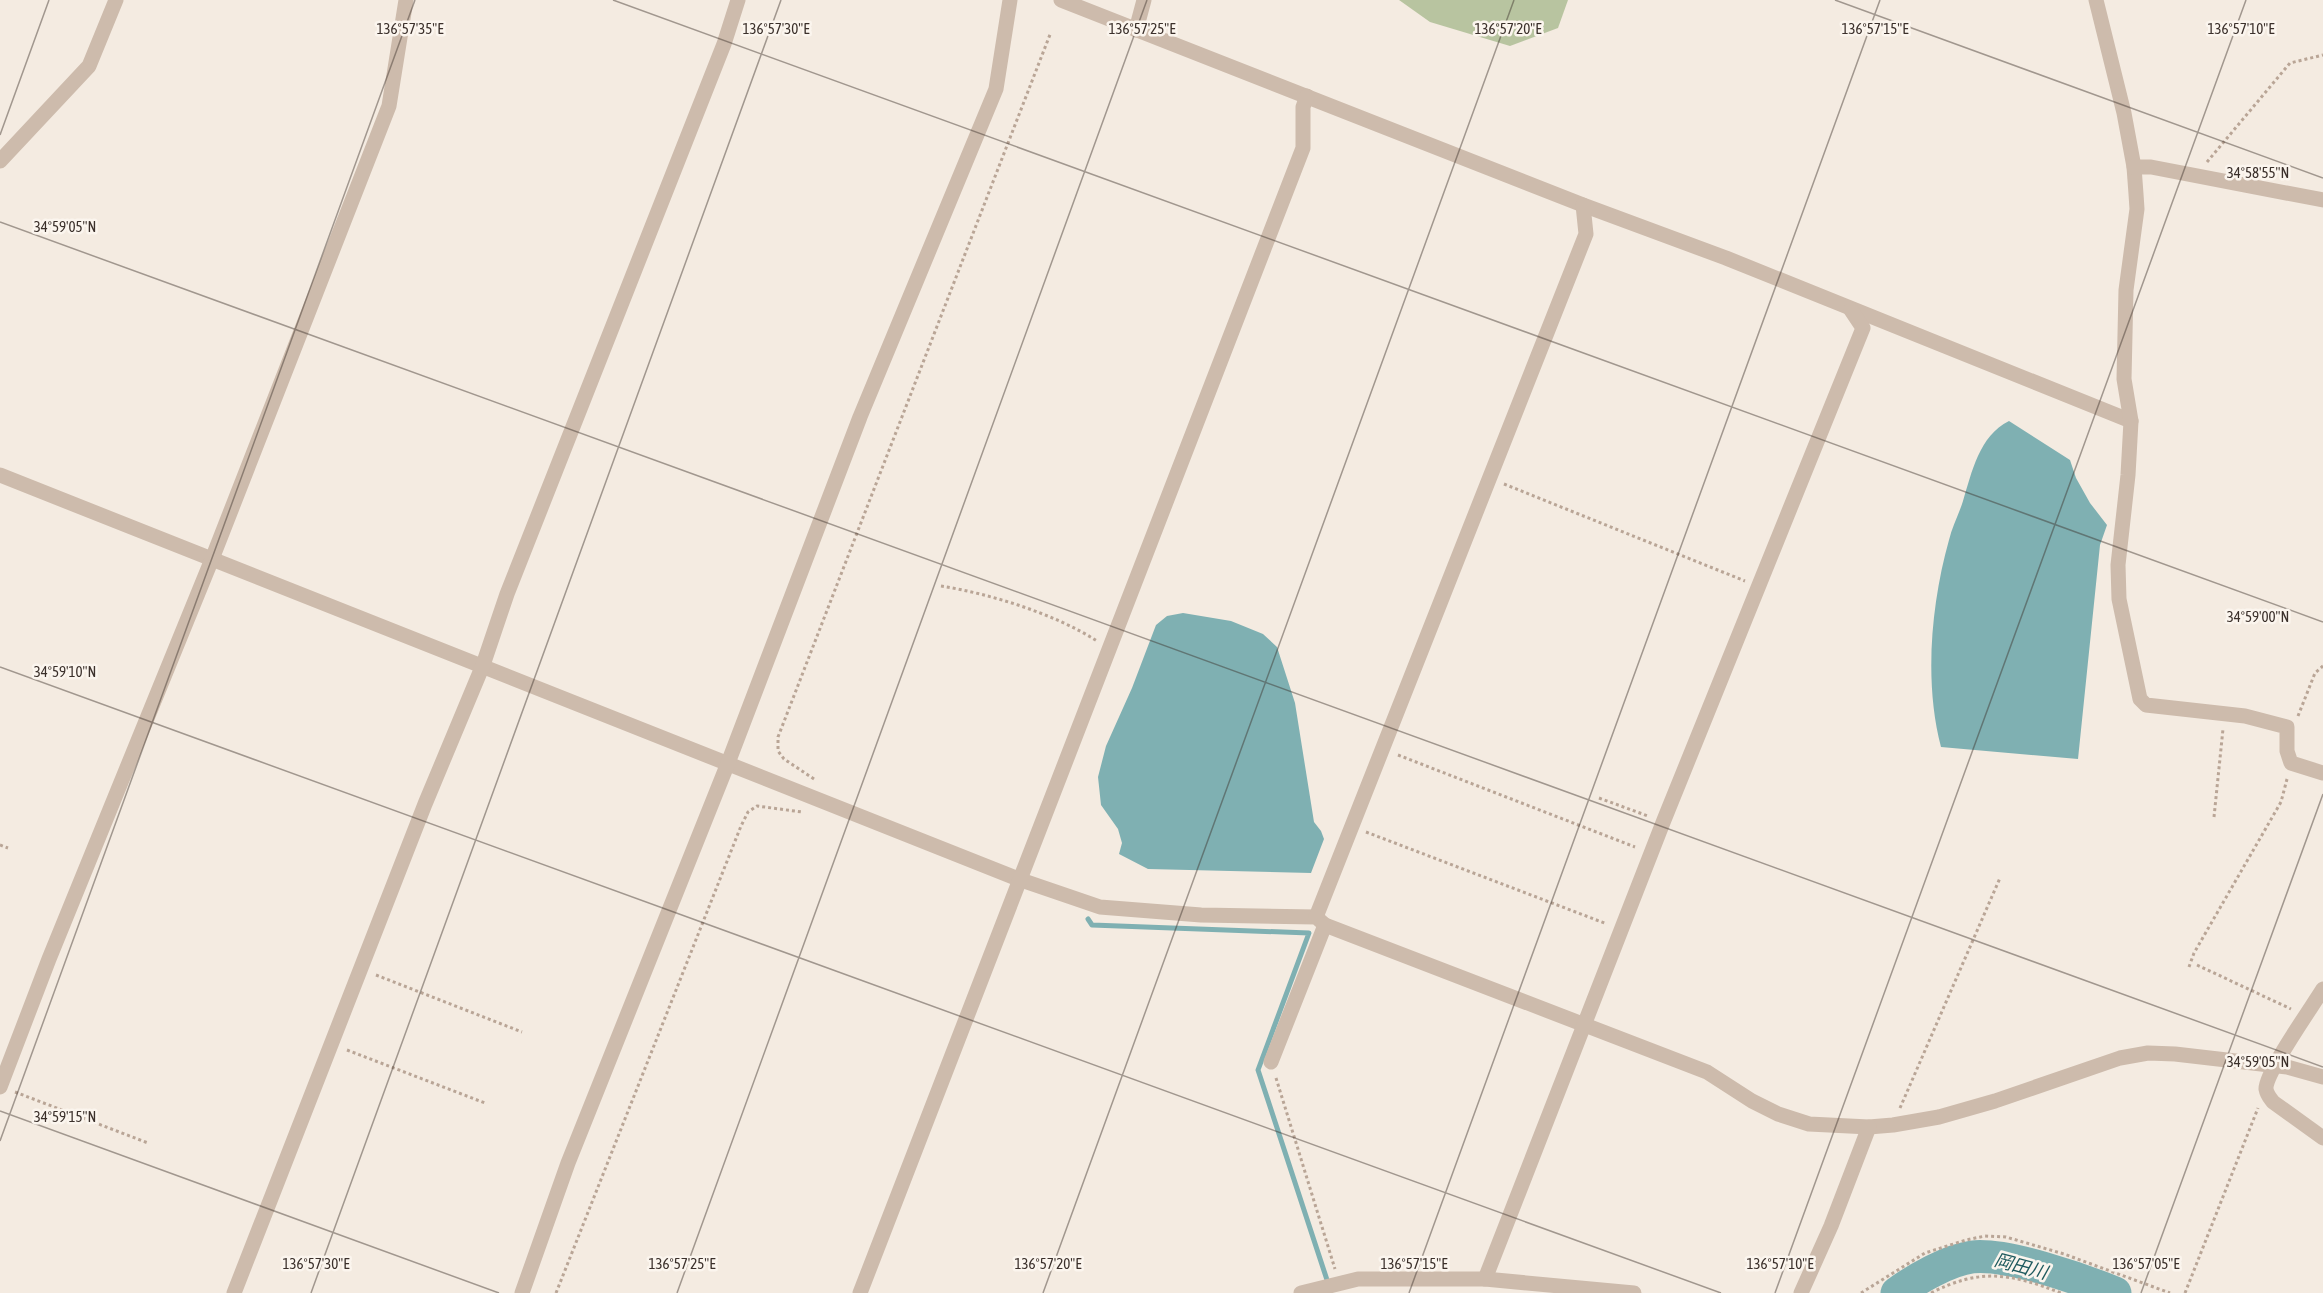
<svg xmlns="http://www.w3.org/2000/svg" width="2323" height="1293" font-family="'Asap Condensed','Noto Sans JP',sans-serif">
<rect width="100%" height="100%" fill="#f4ebe1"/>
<path fill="#b8c4a0" d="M1399,0H1568L1558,28L1510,46L1430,22Z"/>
<g fill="#7fb0b2">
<path d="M2009,421L2070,460L2076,478L2090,503L2107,525L2100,545L2078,759L1941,747C1924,683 1931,604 1949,540C1952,527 1959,514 1963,501C1972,472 1979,436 2009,421Z"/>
<path d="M1183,613L1231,621L1263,634L1277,647L1295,703L1314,822L1321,831L1324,839L1311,873L1148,869L1119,854L1122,843L1118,829L1101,805L1098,777L1106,746L1132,688L1156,625L1167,616Z"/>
</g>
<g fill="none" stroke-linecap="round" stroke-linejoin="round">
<path stroke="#7fb0b2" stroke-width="5" d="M1088,919L1092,925L1309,933L1258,1070L1329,1286"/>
<path stroke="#7fb0b2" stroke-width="33" d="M1897,1293C1916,1279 1949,1260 1972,1257C2007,1253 2081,1279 2115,1293"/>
<g stroke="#b9a596" stroke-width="3" stroke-dasharray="3 3" stroke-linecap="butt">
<path d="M2207,162L2290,63L2323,55"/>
<path d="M1504,484L1745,581"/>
<path d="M941,586C991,594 1055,614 1097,641"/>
<path d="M2298,716L2315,673L2323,666"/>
<path d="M1398,755L1635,847"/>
<path d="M814,779L784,759L778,751V737L1051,32"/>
<path d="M1599,798L1648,816"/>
<path d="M2214,817L2223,729"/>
<path d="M1366,832L1607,924"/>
<path d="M0,845L8,848"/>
<path d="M2197,965L2291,1009"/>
<path d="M2189,967L2194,953L2281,802L2287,779"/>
<path d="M376,975L522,1032"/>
<path d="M347,1050L485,1103"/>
<path d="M1276,1078L1335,1269"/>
<path d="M15,1092L148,1143"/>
<path d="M1900,1108L2000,878"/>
<path d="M556,1293L741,826L748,812L757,806L802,812"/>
<path d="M1861,1293L1925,1253L1966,1240L1985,1236L2006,1237L2064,1254L2170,1293"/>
<path d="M1931,1293C1980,1268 2010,1273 2061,1293"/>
<path d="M2185,1293L2258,1108"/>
</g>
<g stroke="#cdbbac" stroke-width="15">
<path d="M1061,0L1583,205L1726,258L2131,421"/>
<path d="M2096,0L2124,113L2134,167L2136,194L2137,209L2126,290L2124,379L2131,421L2128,475L2118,565L2119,599L2140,699L2146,705L2245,716L2287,727V751L2291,763L2323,773"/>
<path d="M1136,30L1144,0"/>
<path d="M2134,167H2151L2323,200"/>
<path d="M0,475L1021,880L1100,907L1201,915L1316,917L1325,925L1707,1072L1752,1101L1778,1114L1809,1124L1869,1127L1893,1125L1939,1117L1995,1101L2120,1058L2148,1053L2175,1054L2287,1067L2323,1077"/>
<path d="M1316,917L1586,234L1583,205"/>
<path d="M2323,989C2312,1007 2265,1073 2266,1089C2267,1095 2270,1098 2273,1102L2323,1138"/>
<path d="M1271,1062L1325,925"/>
<path d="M0,1087L49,959L212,559L389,106L406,0"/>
<path d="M1485,1279L1664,820L1863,328L1851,310"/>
<path d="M234,1293L425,804L483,665L507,594L724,44L738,0"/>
<path d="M522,1293L568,1163L728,763L860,417L996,89L1010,0"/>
<path d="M860,1293L1303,148V107L1307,96"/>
<path d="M1301,1293L1358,1279H1485L1634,1293"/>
<path d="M1801,1293L1831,1226L1869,1127"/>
</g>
<path stroke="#cdbbac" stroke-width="15" d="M0,161L89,66L116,0"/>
</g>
<path fill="none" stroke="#3b302b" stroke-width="1.5" stroke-opacity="0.45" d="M613,0L2323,622M1835,0L2323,178M0,135L49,0M0,222L2323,1067M0,667L1721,1293M0,1111L499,1293M0,1141L415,0M311,1293L781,0M677,1293L1147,0M1043,1293L1514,0M1409,1293L1880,0M1775,1293L2246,0M2141,1293L2323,794"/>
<g text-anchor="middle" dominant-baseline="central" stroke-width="5" stroke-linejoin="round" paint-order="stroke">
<g font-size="18" font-style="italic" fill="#1f5a5e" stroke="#fbf5ee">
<text transform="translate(2021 1266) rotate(15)">岡田川</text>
</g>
</g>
<g font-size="15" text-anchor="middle" fill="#3b302b" stroke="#fbf5ee" stroke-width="5" stroke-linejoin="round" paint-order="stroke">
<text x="410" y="34">136°57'35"E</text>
<text x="776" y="34">136°57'30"E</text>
<text x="1142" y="34">136°57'25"E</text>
<text x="1508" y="34">136°57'20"E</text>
<text x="1875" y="34">136°57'15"E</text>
<text x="2241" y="34">136°57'10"E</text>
<text x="2258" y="178">34°58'55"N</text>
<text x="65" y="232">34°59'05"N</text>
<text x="2258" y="622">34°59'00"N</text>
<text x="65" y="677">34°59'10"N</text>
<text x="2258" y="1067">34°59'05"N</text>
<text x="65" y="1122">34°59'15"N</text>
<text x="316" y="1269">136°57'30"E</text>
<text x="682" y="1269">136°57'25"E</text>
<text x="1048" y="1269">136°57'20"E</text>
<text x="1414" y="1269">136°57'15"E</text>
<text x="1780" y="1269">136°57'10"E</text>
<text x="2146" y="1269">136°57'05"E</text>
</g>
</svg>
